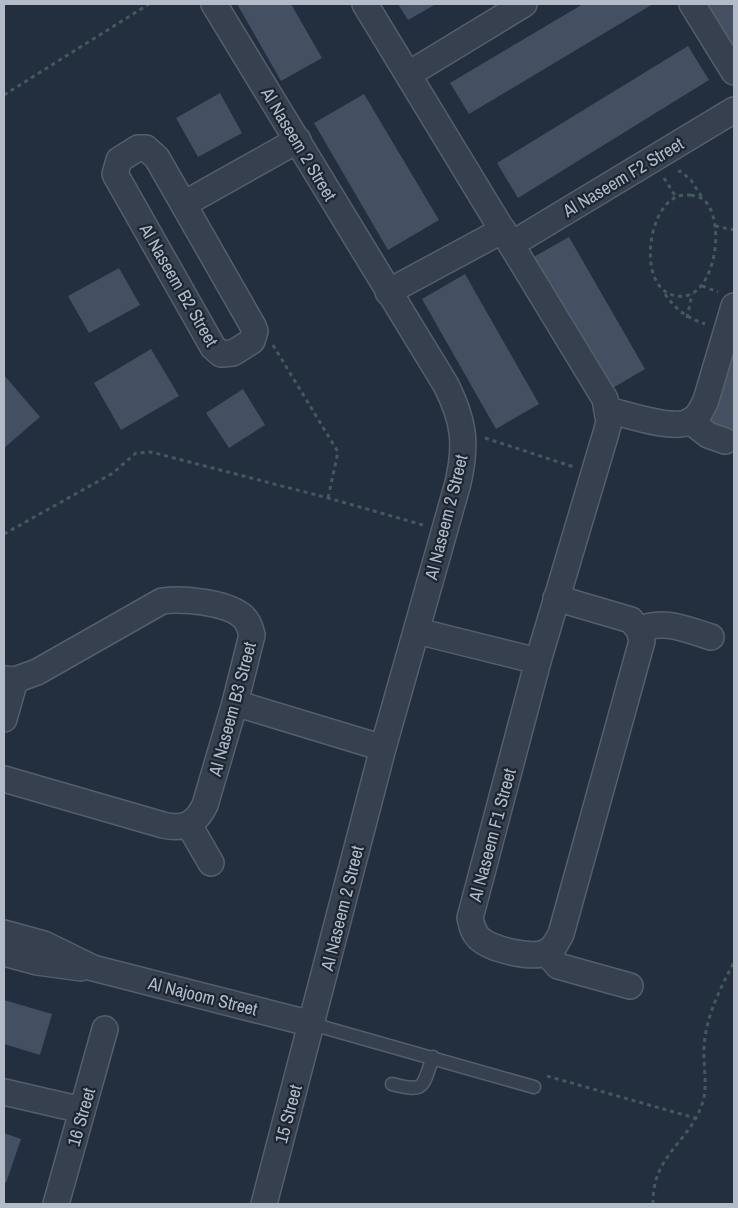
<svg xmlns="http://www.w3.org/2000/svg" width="738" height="1208" font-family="'Archivo Narrow',sans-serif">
<rect width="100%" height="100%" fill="#232e3e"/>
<g fill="#445062">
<path d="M237,4H291L322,58L281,81Z"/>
<path d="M398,4H436L408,20Z"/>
<path d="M583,4H653L469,114L450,83Z"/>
<path d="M706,4H734V53Z"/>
<path d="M688,46L709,80L518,198L497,163Z"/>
<path d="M220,93L242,133L198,157L176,118Z"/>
<path d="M364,94L439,220L388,250L314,123Z"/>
<path d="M569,237L645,369L606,392L530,259Z"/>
<path d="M119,268L140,305L89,333L68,296Z"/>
<path d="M465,274L539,404L496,429L422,299Z"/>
<path d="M734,315V436L703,428Z"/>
<path d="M151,349L179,396L121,430L94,383Z"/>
<path d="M4,375L40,417L4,448Z"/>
<path d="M243,389L265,425L229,448L206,413Z"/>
<path d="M4,1000L52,1014L40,1055L4,1044Z"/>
<path d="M4,1133L21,1139L6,1183L4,1182Z"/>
</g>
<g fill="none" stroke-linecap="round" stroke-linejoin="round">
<g stroke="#565e6c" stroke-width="15">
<g id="service">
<path d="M312,1024L534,1087"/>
<path d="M392,1084C426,1093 422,1087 433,1057"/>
</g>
</g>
<g stroke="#565e6c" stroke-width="28">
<g id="minor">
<path d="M214,4L446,385C464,421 467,443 458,483L383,748L264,1204"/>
<path d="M365,4L605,399L609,422L606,433L538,661L470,918C472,926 473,933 480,939C491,949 533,960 547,952C554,948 557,941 561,934L642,641L639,630L631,620L556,598"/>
<path d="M692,4L734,72"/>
<path d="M409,74L524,4"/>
<path d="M138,148H146L157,158L253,326L255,331L252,341L233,353L221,354L213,347L115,174L119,160Z"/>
<path d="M184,204L298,140"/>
<path d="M512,244L734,110"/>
<path d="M388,292L503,230"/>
<path d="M608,410C629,415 671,430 689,422C698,418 702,409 706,400L734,306"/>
<path d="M690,421L708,435L725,441"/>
<path d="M639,630C664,618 687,630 711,637"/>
<path d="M417,631L538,661"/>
<path d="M4,679L15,680L37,672L162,601C182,598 224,602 241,615C248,620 250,627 252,635L235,703L205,805C196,824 184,830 163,825L4,779"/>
<path d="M235,703L383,748"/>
<path d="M4,719L15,680"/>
<path d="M189,825L211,863"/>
<path d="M4,933L44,944L93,968L312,1024"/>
<path d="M546,952L558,966L630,986"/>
<path d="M4,953L37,962L81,968"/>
<path d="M4,1092L82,1110"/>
<path d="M56,1204L105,1029"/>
</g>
</g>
<g stroke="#43595c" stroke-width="3" stroke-dasharray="4 4" stroke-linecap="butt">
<path d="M4,95L149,4"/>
<path d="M678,172L680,171L691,180L703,199"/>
<path d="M664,178L676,197"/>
<path d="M691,195C695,196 701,197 704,200C727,221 715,301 678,296C637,292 646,211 676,197C680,195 686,195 691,195Z"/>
<path d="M715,226L734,230"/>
<path d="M702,286L718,292"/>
<path d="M665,294C676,310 686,317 705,324"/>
<path d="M687,318L692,294"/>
<path d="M273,345L338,452L328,498"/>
<path d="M485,438L574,467"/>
<path d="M4,534L113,473L136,453L151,452L328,498L423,525"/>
<path d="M547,1076L695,1118"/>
<path d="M653,1204C652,1152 694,1141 704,1097C707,1081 703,1063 704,1047C706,1016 720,989 734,962"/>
</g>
<use href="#service" stroke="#37404e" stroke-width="12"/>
<use href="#minor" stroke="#37404e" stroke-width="25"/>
</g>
<g text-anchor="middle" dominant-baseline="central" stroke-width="4.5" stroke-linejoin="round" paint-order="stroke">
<g font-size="18" fill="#b3bbc9" stroke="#1d2533">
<text transform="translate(299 144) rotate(59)">Al Naseem 2 Street</text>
<text transform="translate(623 177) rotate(-31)">Al Naseem F2 Street</text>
<text transform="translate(179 285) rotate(60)">Al Naseem B2 Street</text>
<text transform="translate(446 517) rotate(-76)">Al Naseem 2 Street</text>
<text transform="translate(232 709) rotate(-75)">Al Naseem B3 Street</text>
<text transform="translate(492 835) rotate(-75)">Al Naseem F1 Street</text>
<text transform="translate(342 908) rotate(-76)">Al Naseem 2 Street</text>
<text transform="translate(203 996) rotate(14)">Al Najoom Street</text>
<text transform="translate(288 1114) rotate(-75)">15 Street</text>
<text transform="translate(81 1117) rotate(-74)">16 Street</text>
</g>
</g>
<rect width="738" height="1208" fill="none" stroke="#b3bbc9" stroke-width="10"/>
</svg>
